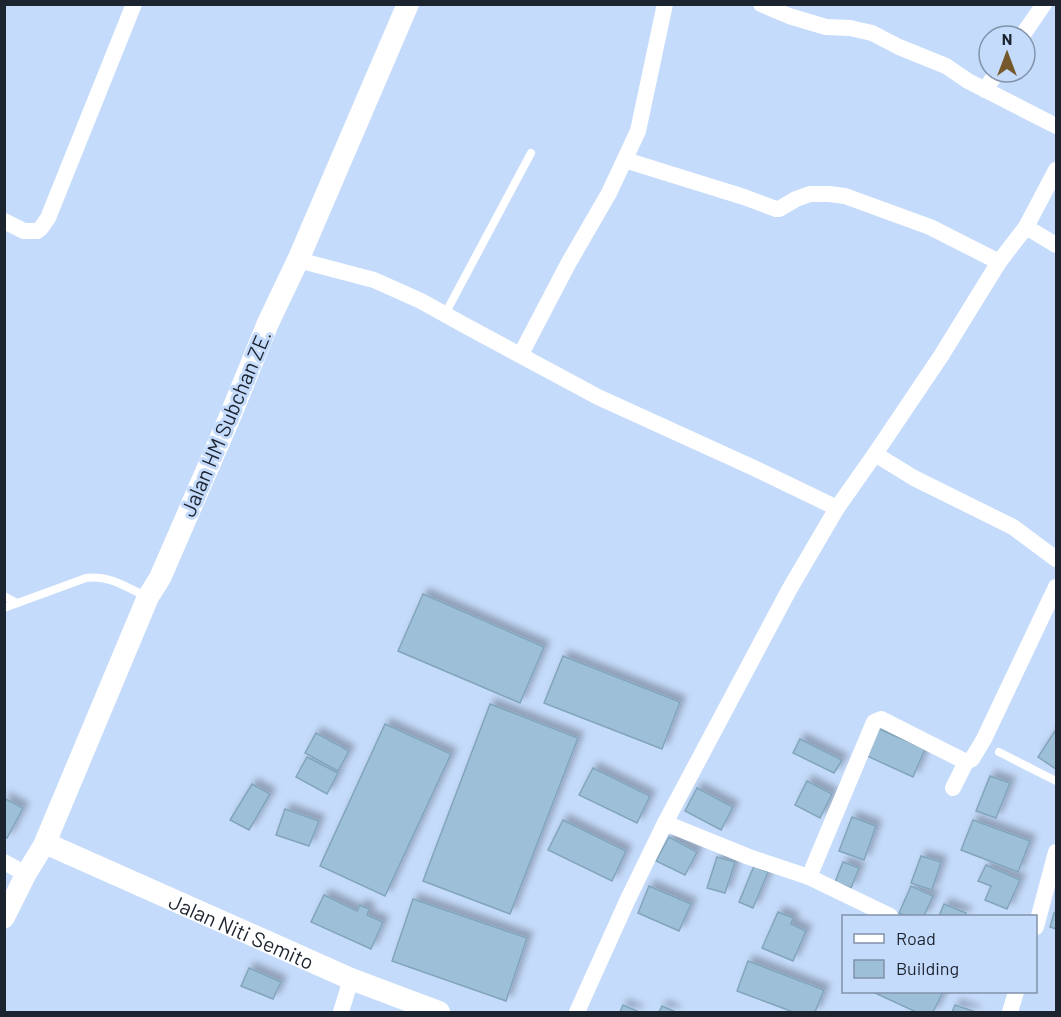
<svg xmlns="http://www.w3.org/2000/svg" width="1061" height="1017" font-family="Barlow,sans-serif">
<defs>
<filter id="shadow"><feDropShadow dx="5.5" dy="-5.5" stdDeviation="3" flood-color="#0004"/></filter>
</defs>
<rect width="100%" height="100%" fill="#c5dbfb"/>
<g fill="#9dc0d8" stroke="#82a5bb" stroke-width="1.5" filter="url(#shadow)">
<path d="M423,594L544,647L520,703L398,651Z"/>
<path d="M563,656L680,702L662,749L544,703Z"/>
<path d="M490,704L578,738L510,914L423,881Z"/>
<path d="M385,724L451,754L385,896L320,866Z"/>
<path d="M879,729L925,749L913,777L867,756Z"/>
<path d="M1055,731L1056,732V769L1038,757Z"/>
<path d="M316,733L349,751L338,771L305,753Z"/>
<path d="M800,739L842,760L834,773L793,753Z"/>
<path d="M307,757L338,773L327,794L296,777Z"/>
<path d="M593,768L650,796L637,823L579,795Z"/>
<path d="M990,776L1010,783L996,818L976,811Z"/>
<path d="M807,781L832,794L820,818L795,805Z"/>
<path d="M252,784L270,794L249,830L230,820Z"/>
<path d="M697,788L733,807L721,830L685,811Z"/>
<path d="M4,798L23,808L7,838L4,837Z"/>
<path d="M285,809L319,821L309,846L276,835Z"/>
<path d="M852,817L876,826L864,860L839,851Z"/>
<path d="M563,820L626,851L612,881L548,850Z"/>
<path d="M973,820L1030,841L1018,872L961,850Z"/>
<path d="M669,837L697,852L685,875L656,861Z"/>
<path d="M921,856L941,862L932,890L911,883Z"/>
<path d="M717,857L735,862L725,893L707,888Z"/>
<path d="M843,862L859,868L851,888L835,882Z"/>
<path d="M986,865L1020,880L1007,909L985,900L991,886L978,881Z"/>
<path d="M754,866L768,872L753,908L739,902Z"/>
<path d="M649,886L691,904L679,931L638,913Z"/>
<path d="M911,886L933,896L924,916H906L899,913Z"/>
<path d="M324,895L357,911L360,905L369,909L367,915L383,922L371,949L311,922Z"/>
<path d="M413,899L527,938L506,1001L392,961Z"/>
<path d="M944,904L966,913L965,916H939Z"/>
<path d="M778,912L793,918L791,924L806,931L793,961L762,948Z"/>
<path d="M1054,913H1056V929L1050,927Z"/>
<path d="M748,961L824,990L815,1012H793L737,991Z"/>
<path d="M249,968L281,982L273,999L241,986Z"/>
<path d="M876,992H943L933,1012H916L875,993Z"/>
<path d="M623,1005L639,1012H620Z"/>
<path d="M955,1005L976,1012H952Z"/>
<path d="M662,1006L676,1012H659Z"/>
</g>
<g fill="none" stroke-linecap="round" stroke-linejoin="round">
<g stroke="#fff" stroke-width="8">
<path d="M445,314L531,153"/>
<path d="M4,596L17,603"/>
<path d="M4,608L86,578C110,575 126,587 147,597"/>
<path d="M999,752L1056,781"/>
</g>
<g stroke="#fff" stroke-width="16">
<path d="M761,4L789,16L826,27L850,28L872,33L899,47L946,66L968,81L1056,126"/>
<path d="M1022,36L1044,4"/>
<path d="M985,90L997,72"/>
<path d="M625,160L744,197L776,209H779L796,199L810,194H829L845,196L930,227L999,262"/>
<path d="M4,221L24,231H37L41,228L48,218L134,4"/>
<path d="M1026,227L1056,245"/>
<path d="M298,260L374,280L421,301L466,326L598,397L754,468L837,508"/>
<path d="M521,354L568,264L609,193L638,131L665,4"/>
<path d="M875,454L914,478L1013,527L1056,559"/>
<path d="M953,788L966,762"/>
<path d="M665,823L749,857L809,877L890,916"/>
<path d="M4,862L26,874"/>
<path d="M809,877L874,722L881,719L966,762L972,759L984,739L1056,587"/>
<path d="M1036,927L1056,852"/>
<path d="M341,1012L351,979"/>
<path d="M577,1012L628,899L665,823L789,590L837,508L875,454L941,356L999,262L1026,227L1056,170"/>
<path d="M1010,1012L1016,992"/>
</g>
<path stroke="#fff" stroke-width="21" d="M4,918L26,874L45,843"/>
<path stroke="#fff" stroke-width="22" id="s1" d="M408,4L298,260L268,323L229,419L160,578L148,597L45,843L351,979L439,1012"/>
</g>
<g text-anchor="middle" dominant-baseline="central" stroke-width="6" stroke-linejoin="round" paint-order="stroke">
<g font-size="21" fill="#1c2430" stroke="#c5dbfb">
<text transform="translate(225 423) rotate(-67)">Jalan HM Subchan ZE.</text>
<text stroke="none"><textPath href="#s1" startOffset="1130">Jalan Niti Semito</textPath></text>
</g>
</g>
<rect width="1061" height="1017" fill="none" stroke="#1c2430" stroke-width="12"/>
<rect x="842" y="915" width="195" height="78" fill="#c5dbfb" stroke="#8192aa" stroke-width="1.5"/>
<rect x="854" y="934" width="30" height="9" fill="#ffffff" stroke="#8192aa" stroke-width="1.5"/>
<text x="896" y="945" font-size="18" fill="#1c2430">Road</text>
<rect x="854" y="960" width="30" height="18" fill="#9dc0d8" stroke="#8192aa" stroke-width="1.5"/>
<text x="896" y="975" font-size="18" fill="#1c2430">Building</text>
<g transform="translate(1007 54)"><circle r="28" fill="#c5dbfb" stroke="#8192aa" stroke-width="1.5"/>
<path d="M0-4.5L10 22L0 15L-10 22Z" fill="#75592c"/>
<text y="-9" font-size="16" font-weight="bold" text-anchor="middle" fill="#1c2430">N</text>
</g>
</svg>
